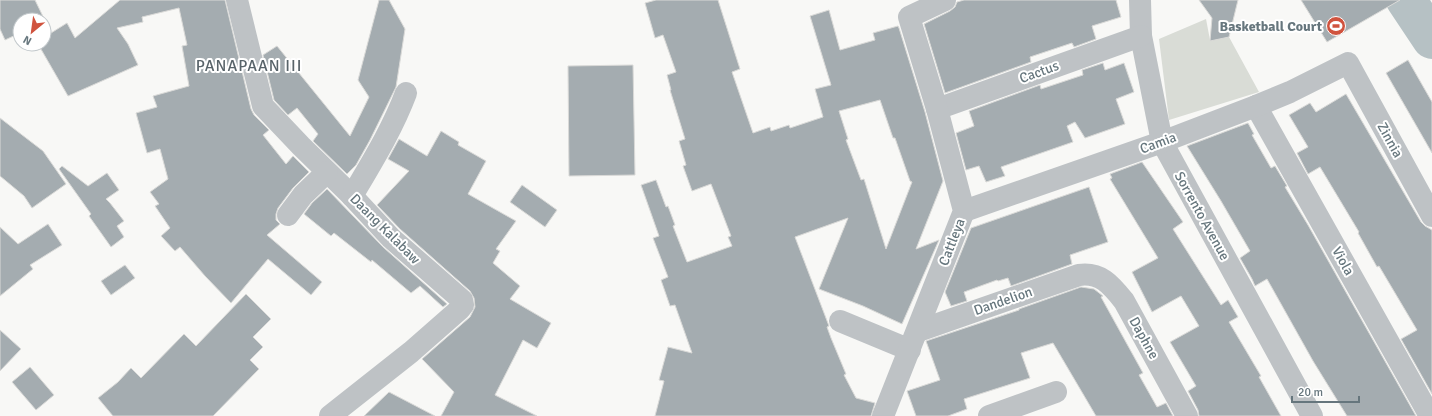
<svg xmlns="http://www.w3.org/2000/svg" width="1432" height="416" font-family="Signika,sans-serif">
<rect width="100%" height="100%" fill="#f8f8f6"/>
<path fill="#d9dcd6" d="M1206,19L1210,40L1229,37L1259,92L1169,120L1159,39Z"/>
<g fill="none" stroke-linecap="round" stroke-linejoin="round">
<path stroke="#b6c1c4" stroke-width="40" d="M1406,0L1432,39"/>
</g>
<g fill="#a4acb0" stroke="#dadad8" fill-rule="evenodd">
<path d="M0,0H35L51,33L67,23L75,38L120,0H225L251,109L254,115L269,130L263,135L286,164L293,156L309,172L293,188L278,208L276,214V220L280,224L267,235L322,282L311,295L268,259L231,303L205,276L180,247L175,251L161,236L170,228L155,206L159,204L150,192L168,179L160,149L147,153L136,113L157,107L153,96L189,86L182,46L187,45L179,8L142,17L143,22L117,28L128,44L138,65L68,96L38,44H44V20H20V33L5,40L0,29Z"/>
<path d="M379,0H389L405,29L396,87L370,140L356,165L347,174L313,141L318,134L297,108L288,115L274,100L263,55L277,46L350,136L369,97L358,80Z"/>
<path d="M656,0H718L740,69L732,72L753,133L770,127L771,131L789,125L790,128L823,117L815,89L831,85L810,16L829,10L840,50L875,40L873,33L898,26L899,28L925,112L943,181L916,249L939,240L902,324L863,306L819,289L848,218L795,237L829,326L827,327L831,338L846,374L844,375L856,398L875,403L871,416H655L664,381L659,380L668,347L692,353L675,305L670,306L661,280L668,277L653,238L659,236L641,185L656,180L666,207L668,206L675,225L673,226L687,262L732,246L728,237L731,236L711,184L692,191L683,166L686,165L679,141L685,139L670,90H671L667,75L676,72L663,35L655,38L645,3ZM880,100L893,138H895L910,181L912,182L886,249L864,179L861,180L846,140L848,139L839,111Z"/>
<path d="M964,0H1116L1121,17L1092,26L1096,39L1074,47L1072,43L1030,57L1031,62L945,93L924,24L950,11L955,7L957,2Z"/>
<path d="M1199,0H1238L1229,37L1210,41L1212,18Z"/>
<path d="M1301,0H1400L1327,42Z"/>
<path d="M1408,60L1432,102V153L1386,73Z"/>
<path d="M1103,63L1105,70L1124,63L1134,92L1116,99L1125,124L1085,138L1075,122L1067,126L1073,142L1001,167L1005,176L986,182L979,166L966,170L956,133L974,126L969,111L1040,85L1041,89L1083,75L1082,70Z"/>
<path d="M633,65L635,175L569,176L568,66Z"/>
<path d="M1346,94L1421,222L1425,226L1432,230V394L1401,339L1417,330L1379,266L1377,267L1358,233L1359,232L1320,167L1308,174L1297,153L1308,147L1289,115L1310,103L1316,112Z"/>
<path d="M0,118L43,151L66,184L32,208L24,196L0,176Z"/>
<path d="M1248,123L1254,134L1252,135L1271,168L1275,166L1287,186L1285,187L1308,225L1416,416H1347L1313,361L1267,279L1255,286L1252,279L1240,258L1250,251L1221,201L1187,146Z"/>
<path d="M441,131L459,142L458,145L486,161L468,194L516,221L496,249L500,251L493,263L520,286L510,299L551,323L537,348L523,340L495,395L537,416H441L454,392L422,359L470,317L475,307L474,298L470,291L400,229L377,205L409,171L388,159L399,139L427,156Z"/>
<path d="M1142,162L1183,222L1173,229L1221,305L1228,300L1238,317L1229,322L1261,376L1259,377L1281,416H1199L1198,410L1188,391L1196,386L1170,342L1199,326L1181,296L1152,312L1132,272L1158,258L1110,179L1112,178L1110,174Z"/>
<path d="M62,166L88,186L107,173L119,190L106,199L110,203L124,221L117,226L124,237L111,247L89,216L91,214L59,169Z"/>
<path d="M522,185L557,210L545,227L510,202Z"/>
<path d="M1089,187L1108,242L1070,255L1072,264L1011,286L1008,278L998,281L997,280L964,292L967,301L951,306L945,292L971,228Z"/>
<path d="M327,189L383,247L447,304L443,307L420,286L411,293L372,260L371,262L334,233L331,236L304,214L312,203Z"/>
<path d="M48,224L62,245L30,265L33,269L0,296V227L18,244Z"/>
<path d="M125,265L135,278L111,295L101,281Z"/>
<path d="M1081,287L1094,289L1103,296L1101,297L1143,373L1139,375L1157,407L1166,403L1173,416H1096L1053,343L1021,353L1030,378L964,399L967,409L948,416H916L907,391L940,380L926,341L1019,310V309Z"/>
<path d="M246,294L271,319L253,337L263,347L250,360L259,369L213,416H113L98,398L118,382L131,368L141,378L184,334L196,346Z"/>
<path d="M0,330L21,349L0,371Z"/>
<path d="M30,367L54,395L36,410L12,382Z"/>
<path d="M389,392L435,416H364Z"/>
</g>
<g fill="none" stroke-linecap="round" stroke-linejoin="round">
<g stroke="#bec2c5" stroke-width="22">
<path d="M237,0L263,106L301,146L352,196L391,238L462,300L463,305L460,309L411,352L330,416"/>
<path d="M1140,0L1141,36L1162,142L1312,416"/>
<path d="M1256,106L1430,416"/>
<path d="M937,109L1141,36"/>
<path d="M352,196C372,162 392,130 406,93"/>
<path d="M964,211L1162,142L1256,106L1290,92L1348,63L1432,216"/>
<path d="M288,215L303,195L327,172"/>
<path d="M840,321L910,350"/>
<path d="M918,331L1079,275C1101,272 1111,285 1124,301L1187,416"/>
<path d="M883,416L964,211L937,109L909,17L945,0"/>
<path d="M989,416L1056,392"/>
</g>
</g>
<defs>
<g id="stadium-disc" transform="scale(1)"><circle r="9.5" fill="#d0533e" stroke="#fff"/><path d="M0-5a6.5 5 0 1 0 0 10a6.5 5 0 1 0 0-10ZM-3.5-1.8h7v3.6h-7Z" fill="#fff"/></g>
</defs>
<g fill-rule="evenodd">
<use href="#stadium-disc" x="1336" y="26"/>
</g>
<g text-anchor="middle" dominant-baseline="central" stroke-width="4" stroke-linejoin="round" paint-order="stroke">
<g font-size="14" font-weight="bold" fill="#66767d" stroke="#fff" text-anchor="end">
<text x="1322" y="26">Basketball Court</text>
</g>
<g font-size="14" fill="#66767d" stroke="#fff">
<text transform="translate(1039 72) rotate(-20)">Cactus</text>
<text transform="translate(1390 140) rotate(61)">Zinnia</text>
<text transform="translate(1158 143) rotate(-20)">Camia</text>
<text transform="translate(1202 216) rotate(61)">Sorrento Avenue</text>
<text transform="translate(385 229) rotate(45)">Daang Kalabaw</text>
<text transform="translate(952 242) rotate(-69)">Cattleya</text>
<text transform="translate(1343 261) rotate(61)">Viola</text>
<text transform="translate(1003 301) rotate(-19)">Dandelion</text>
<text transform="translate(1144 338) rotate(61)">Daphne</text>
</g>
<g font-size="16" letter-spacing="1" fill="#586369" stroke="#fff">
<text x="249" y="66">PANAPAAN III</text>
</g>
</g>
<g transform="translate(32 32) rotate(209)"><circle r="19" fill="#ffffff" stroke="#c2c8cb"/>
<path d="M0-3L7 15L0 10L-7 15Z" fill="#d0533e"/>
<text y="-6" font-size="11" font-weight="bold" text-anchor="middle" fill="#66767d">N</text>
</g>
<path d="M1292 396v6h67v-6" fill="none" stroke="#66767d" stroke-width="2"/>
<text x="1298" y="396" font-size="12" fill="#66767d" stroke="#ffffff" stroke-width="3" paint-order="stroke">20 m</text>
</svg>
